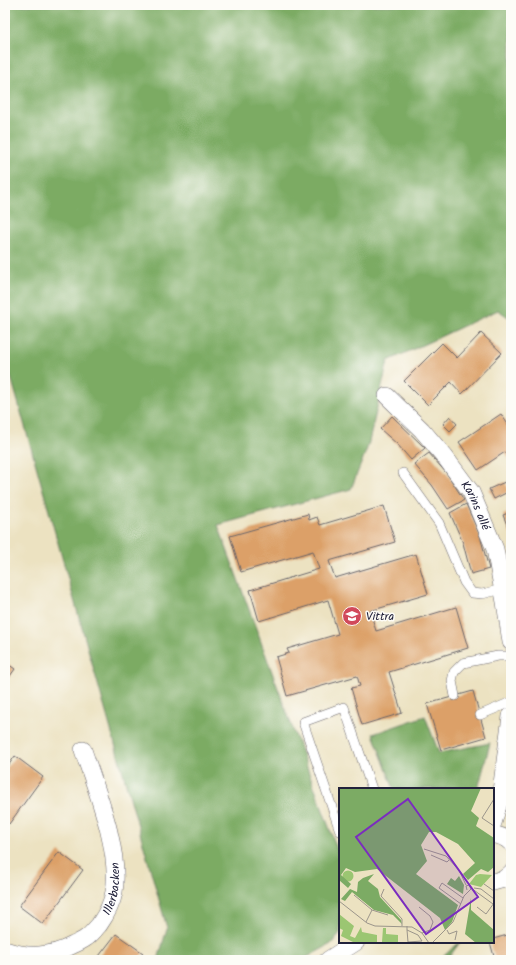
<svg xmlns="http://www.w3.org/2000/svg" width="516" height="965" font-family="Kalam,sans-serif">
<rect width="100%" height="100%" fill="#fdfcf7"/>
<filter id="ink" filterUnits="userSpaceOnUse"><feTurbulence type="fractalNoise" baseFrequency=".025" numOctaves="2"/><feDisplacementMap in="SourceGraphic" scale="8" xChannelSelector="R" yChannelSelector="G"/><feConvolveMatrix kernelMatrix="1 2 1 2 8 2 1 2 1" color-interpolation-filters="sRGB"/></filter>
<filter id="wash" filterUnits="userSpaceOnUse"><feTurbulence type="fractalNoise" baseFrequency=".012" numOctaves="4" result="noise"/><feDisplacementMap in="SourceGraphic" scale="16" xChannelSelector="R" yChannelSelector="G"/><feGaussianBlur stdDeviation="0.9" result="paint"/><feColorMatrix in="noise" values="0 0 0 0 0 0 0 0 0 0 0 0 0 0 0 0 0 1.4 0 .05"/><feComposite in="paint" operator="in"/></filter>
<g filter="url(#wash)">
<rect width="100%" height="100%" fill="#ece2c1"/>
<g fill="#7cab64" stroke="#4f6650">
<path d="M5,5H511V319L498,310L388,361L368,446L351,489L218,525L340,857V933L331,944L302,960H158L167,928L5,356Z"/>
<path d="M425,716L439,753L490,743L478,789H394L373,734Z"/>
<path d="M460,942L447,960H439Z"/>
</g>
<g id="blocks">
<g fill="#dca068">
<path d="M481,333L502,353L462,394L451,382L428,405L404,381L442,343L457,358Z"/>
<path d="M501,414L511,429V461L505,452L478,470L459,442Z"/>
<path d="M392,416L425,448L411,460L397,444L380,429Z"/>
<path d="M450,416L457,424L450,431L443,424Z"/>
<path d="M429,453L447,474L464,500L448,509L432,485L414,464Z"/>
<path d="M505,482L510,491L494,499L489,489Z"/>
<path d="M466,504L480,536L489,569L471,574L463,543L450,513Z"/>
<path d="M384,506L395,542L329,561L335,578L416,554L428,594L370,611L376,631L456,607L468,648L389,672L402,713L362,725L351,688L360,686L357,676L287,696L276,657L289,653L287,649L338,634L328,600L259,621L250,590L319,569L313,551L241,572L230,536L308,514L309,520L317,517L320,525Z"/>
<path d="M511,512V535L503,515Z"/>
<path d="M5,662L15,669L5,683Z"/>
<path d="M473,691L486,737L441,750L427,704Z"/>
<path d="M15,756L43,777L9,824L5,821V770Z"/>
<path d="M59,852L83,870L43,924L19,906Z"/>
<path d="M116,934L143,953L138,960H96Z"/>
<path d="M511,934V960H495L490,942H493V939Z"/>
</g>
</g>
</g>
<g filter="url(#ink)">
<use href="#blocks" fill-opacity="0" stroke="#69656a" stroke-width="1"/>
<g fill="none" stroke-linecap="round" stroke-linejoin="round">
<g stroke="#69656a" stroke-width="10">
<g id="lane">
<path d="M403,473L439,523L464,582L472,593L482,594L503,589"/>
<path d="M455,696L452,681L454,672L463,663L498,656H511"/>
<path d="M480,715L511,702"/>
<path d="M340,831L303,722L344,707L372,789"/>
</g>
</g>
<g stroke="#69656a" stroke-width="18">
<g id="street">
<path id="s1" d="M387,396L422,430L445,457L471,492L495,549L505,602L511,642"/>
<path d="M493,823L500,799L511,716"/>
<path d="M493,835C501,835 506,838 511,843"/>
<path d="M493,882L504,879L511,873"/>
<path id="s2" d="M5,950C29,958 50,957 73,945C77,943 82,941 86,938C91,935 95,929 99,925C106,915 112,904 114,892C121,851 96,789 83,750"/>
<path d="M328,960L356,942"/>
</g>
</g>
<use href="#lane" stroke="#fff" stroke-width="9"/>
<use href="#street" stroke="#fff" stroke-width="17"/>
</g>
</g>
<defs>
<g id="school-disc" transform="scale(1)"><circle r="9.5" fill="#d1495b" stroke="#fdfcf7"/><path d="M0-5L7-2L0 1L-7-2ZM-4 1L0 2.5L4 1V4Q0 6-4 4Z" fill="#fff"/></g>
</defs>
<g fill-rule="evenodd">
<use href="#school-disc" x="352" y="616"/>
</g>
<g text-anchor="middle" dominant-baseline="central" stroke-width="3" stroke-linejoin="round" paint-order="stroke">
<g font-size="12" fill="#22223b" stroke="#fdfcf7">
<text stroke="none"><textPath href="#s1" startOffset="142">Karins allé</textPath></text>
<text stroke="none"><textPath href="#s2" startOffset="143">Illerbacken</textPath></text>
</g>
<g font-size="12" fill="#22223b" stroke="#fdfcf7" text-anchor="start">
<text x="366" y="616">Vittra</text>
</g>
</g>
<g transform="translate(339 788)">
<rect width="155" height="155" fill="#ece2c1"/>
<path d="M3.5 88a5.5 5.5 0 1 1 11 0a5.5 5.5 0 1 1-11 0ZM141,86L153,87L142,99L130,96L137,87ZM0,126L15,138L11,148L16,150L22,139L23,144L38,147V154H43L44,140H47V146L59,147V155H16L2,148L4,142L0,140Z" fill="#9bc672"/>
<path d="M0,0H142L132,23L140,30L137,38L155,50V79L149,84L142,81L129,92L124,86L136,75L119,56L97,44H90L82,57L88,73L77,86L119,117L113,134L106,142L101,130L38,81L16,84L7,80L2,87L12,96L9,100L0,92ZM35,86L29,93L39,101L41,109L62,132L63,136L54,127L35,122L13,104L6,113L2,111L11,101L18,104L19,94L24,90ZM120,88L125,97L124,106L108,96L112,90L116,93ZM132,110V122L155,142V155H137L126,146Z" fill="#7cab64"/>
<path fill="none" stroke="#9b958b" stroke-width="1" d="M155,11L143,30L155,38M85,61L107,68L120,82L127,97M92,67L108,74L110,72M145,96L155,103M132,100L154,116M135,100L142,101L155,111M45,101L42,108L63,131V138M15,107L33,122L49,127M0,113L28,135L36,138L73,139L83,145L90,155M122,116L100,100L103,95L124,110M80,119L91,128L94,134L91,142L83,145M138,119L147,126L155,115M27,134L33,122M68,138V142L69,154L83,153L79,147L68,142M108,142L110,146L118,143L116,152M93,155L114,134L125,108L132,101L130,97L127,98L128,102"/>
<path fill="#7b2cbf" fill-opacity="0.15" stroke="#7b2cbf" stroke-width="2" d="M69,11L139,109L87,146L17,49Z"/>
<rect width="155" height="155" fill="none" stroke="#22223b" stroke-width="2"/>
</g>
<rect width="516" height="965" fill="none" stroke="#fdfcf7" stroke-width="20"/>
</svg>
